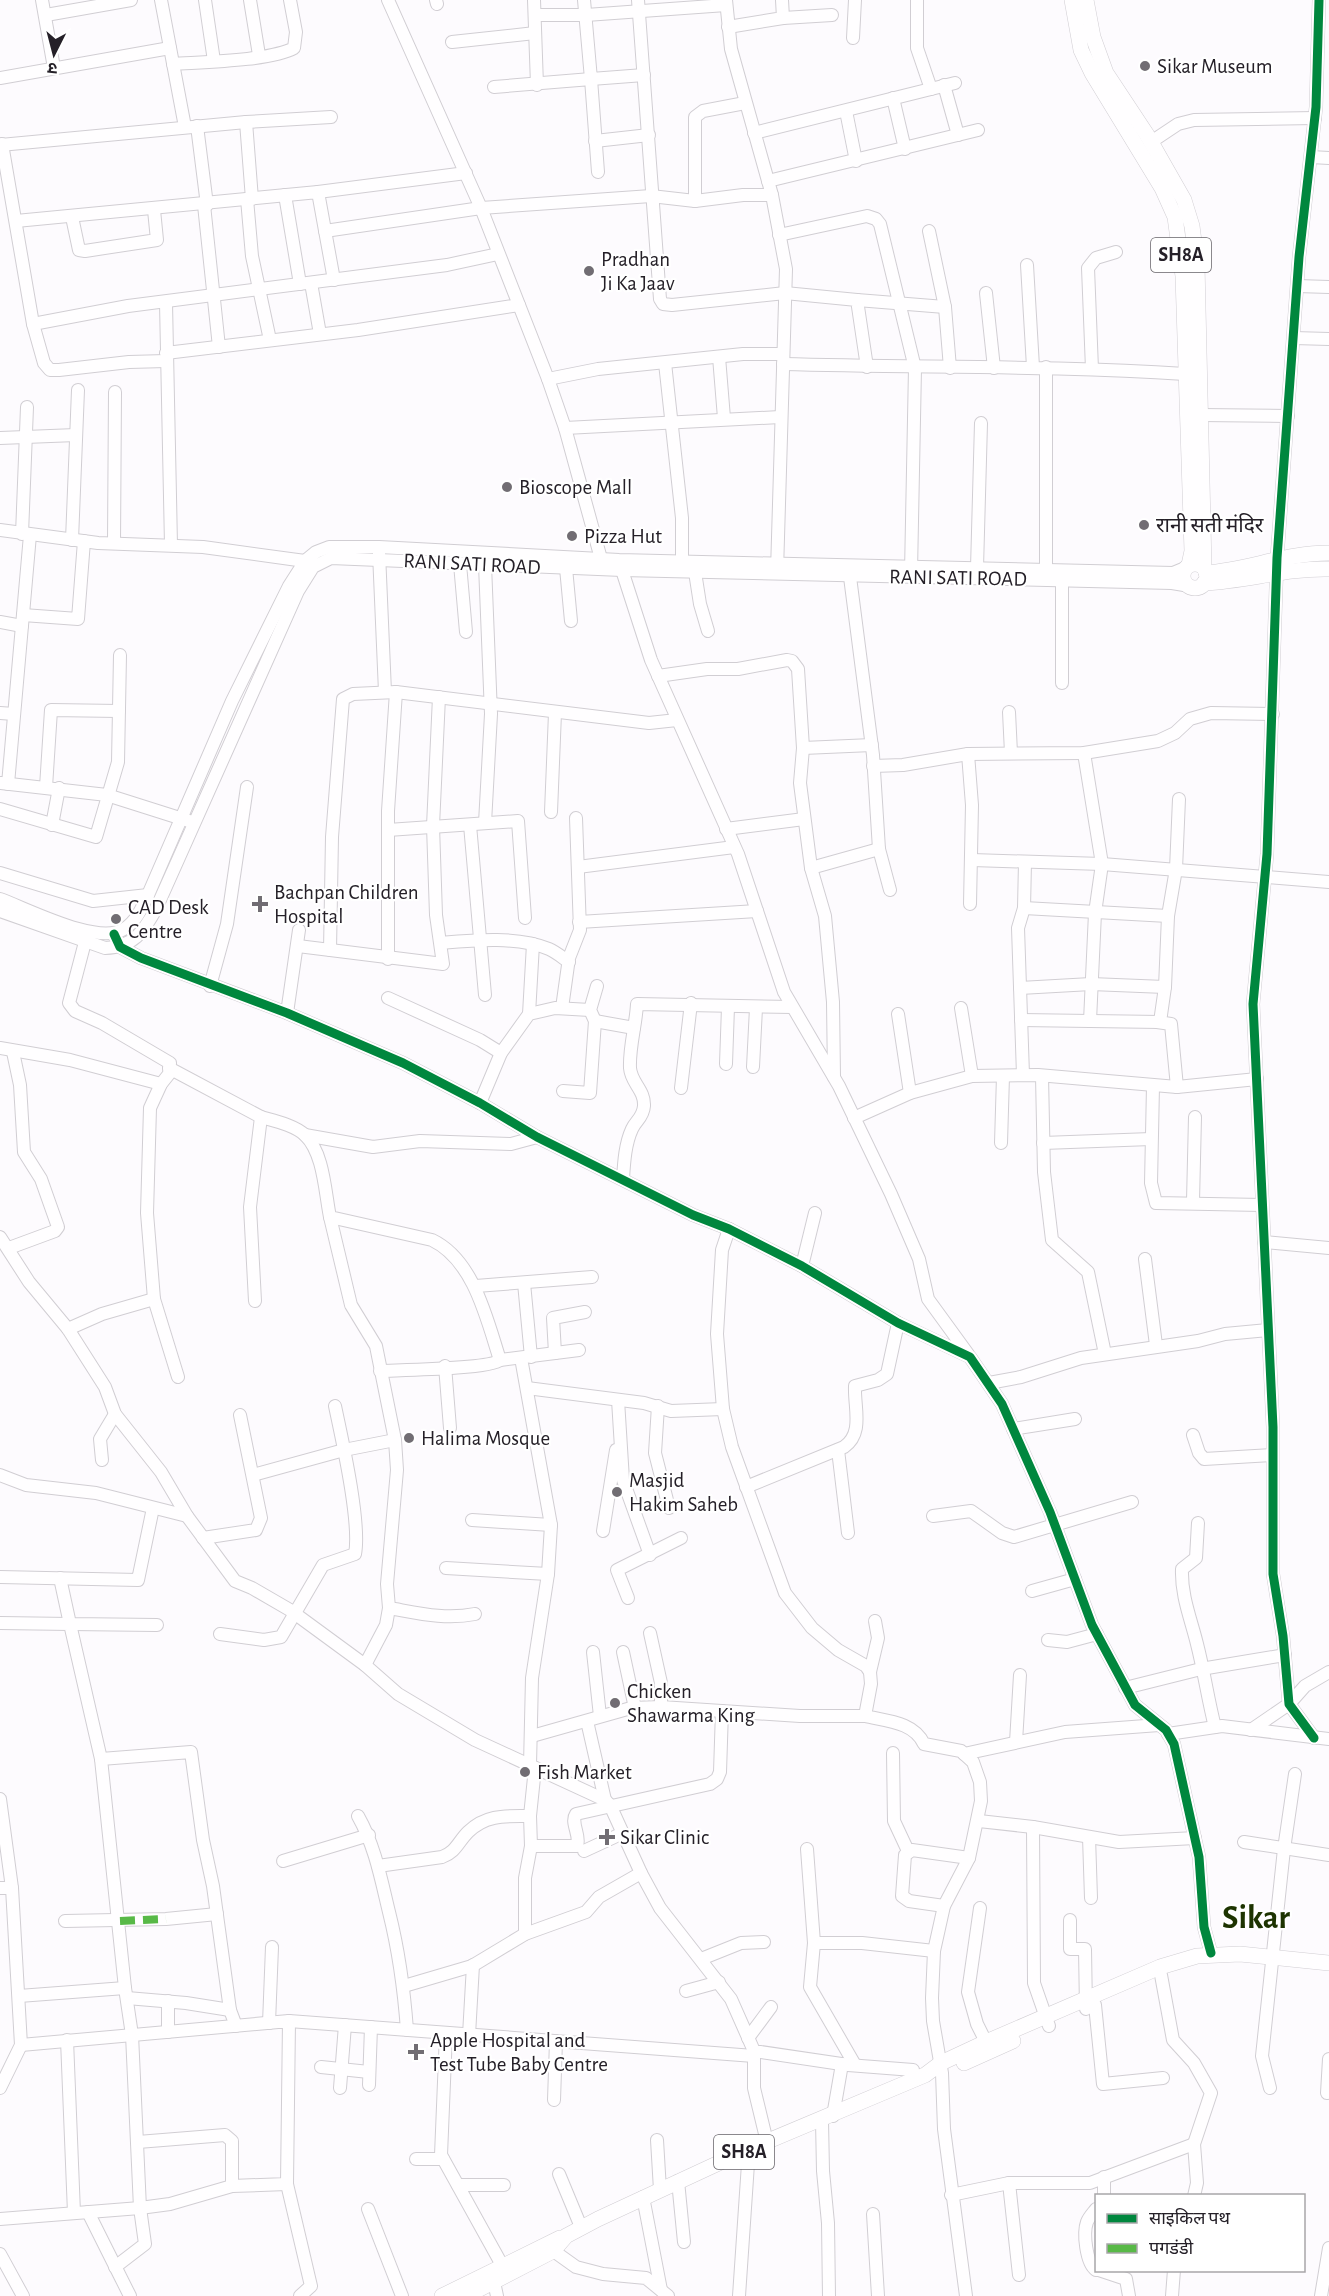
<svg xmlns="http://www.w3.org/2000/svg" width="1329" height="2296" font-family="'Alegreya Sans','Noto Sans Devanagari',sans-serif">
<rect width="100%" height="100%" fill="#fdfbfe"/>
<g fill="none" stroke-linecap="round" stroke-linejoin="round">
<g stroke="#d1ced3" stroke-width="14">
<g id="minor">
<path d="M42,0L54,68"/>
<path d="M161,0L185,127"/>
<path d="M205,0L214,61"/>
<path d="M250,0L259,55"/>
<path d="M388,0L481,208L548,379L565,428L603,566"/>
<path d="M436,0L437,4"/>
<path d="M534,0L537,85"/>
<path d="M584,0L591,79L644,75"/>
<path d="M638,0L660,299L663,304L672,305L785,293L857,300L867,367"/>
<path d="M726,0L731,49L772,195L786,269L777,571"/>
<path d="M917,0V48L931,89"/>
<path d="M46,15L131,0"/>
<path d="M535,15H586L726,5"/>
<path d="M783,18L832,15"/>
<path d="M728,27L783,18L782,0"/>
<path d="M853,38L855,0"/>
<path d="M452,42L535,33"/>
<path d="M173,64C202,62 270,61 294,48L296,32L290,0"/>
<path d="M0,78L170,48"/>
<path d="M944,85L958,135"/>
<path d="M494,87L591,79L598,172"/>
<path d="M893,98L905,149"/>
<path d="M846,111L856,161"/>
<path d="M246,122L252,199"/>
<path d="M197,126L207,205"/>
<path d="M754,133L955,83"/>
<path d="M595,141L649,135"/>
<path d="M1151,142L1178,124L1194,120L1315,118"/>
<path d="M2,144L33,324L44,363L50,370H59L129,362L166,361"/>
<path d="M0,145L246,122L331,117"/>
<path d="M1311,157L1329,158"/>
<path d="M768,181L978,130"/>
<path d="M318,192L466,173"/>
<path d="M285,195L300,284"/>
<path d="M247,199L252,256L270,340"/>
<path d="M695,201V117L703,111L745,103"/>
<path d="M204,205L219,347"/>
<path d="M72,217L79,250L85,251L157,240L154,210"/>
<path d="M16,221L318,192L334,280"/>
<path d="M325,231L481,208L651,196L695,201L743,195H772"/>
<path d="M929,231L945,307L950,368"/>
<path d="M779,235L867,216L876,219L880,224L915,368L911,572"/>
<path d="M1027,265L1033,367"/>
<path d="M311,283L320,334"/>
<path d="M1297,286L1329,287"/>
<path d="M986,293L994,368"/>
<path d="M857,300L945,307"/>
<path d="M166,303L171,545"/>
<path d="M33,324L128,306L447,265L498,254"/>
<path d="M1294,338L1329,339"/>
<path d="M166,353L358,330L519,305"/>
<path d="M719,357L724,418"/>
<path d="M665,363L682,518V562"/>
<path d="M783,364C917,368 1051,365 1185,374"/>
<path d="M1046,367V569"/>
<path d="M1092,369L1088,268L1096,258L1116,252"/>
<path d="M548,379L598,369L743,354H783"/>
<path d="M1200,415L1288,416"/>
<path d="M565,428L780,417"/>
<path d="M0,438L76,435"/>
<path d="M0,530L98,543L203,547L305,561"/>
<path d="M22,534L27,407"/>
<path d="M72,540L78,390"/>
<path d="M114,543L115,392"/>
<path d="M379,553L385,692"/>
<path d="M460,564L466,632"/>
<path d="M620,564L651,660L738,854L784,992L839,1086L891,1194L919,1259L928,1299L968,1354"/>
<path d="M566,568L571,621"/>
<path d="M977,568L981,423"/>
<path d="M695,572L700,604L708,631"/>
<path d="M850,577L873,755L879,849L890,890"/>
<path d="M23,615L78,619L84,541"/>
<path d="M0,622L22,626"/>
<path d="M658,676L707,669H738L787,660L792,661L798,669L803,748L800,783L811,868L825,916L833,1002L834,1077"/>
<path d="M1062,683V580"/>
<path d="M1009,712L1011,753"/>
<path d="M0,713L14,714"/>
<path d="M803,748L872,745"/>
<path d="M1084,753L1102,864L1095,913L1090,1021"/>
<path d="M968,754L972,805L970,904"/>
<path d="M873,766L903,765L968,754L1084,753L1158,741L1175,733L1190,719L1211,713L1273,714"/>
<path d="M1,783L107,795L189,821"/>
<path d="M8,784L30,535"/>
<path d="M46,787L51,710L119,711"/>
<path d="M0,809L96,837L118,762L120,655"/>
<path d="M551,812L555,713"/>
<path d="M485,823L491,714L485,565"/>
<path d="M52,825L59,788"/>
<path d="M470,825L485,995"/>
<path d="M726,829L804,819"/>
<path d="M388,830L518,821L525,918"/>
<path d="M972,860L1102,864L1329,882"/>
<path d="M578,867L734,847"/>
<path d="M811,868L879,849"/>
<path d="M0,873L93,901L148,895"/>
<path d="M0,899C28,909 98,946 124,929C136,922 142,908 148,895L232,701L289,586L305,561L316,552L329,547H379L619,560L1173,573L1185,568"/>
<path d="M1024,908L1168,916"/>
<path d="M0,911L105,948C134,947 143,932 156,909L298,591L313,567L331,558L622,570L1172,583L1190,586"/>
<path d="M579,922L757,911"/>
<path d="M114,934L120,947L141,958L287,1013L403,1063L480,1103L537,1137L693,1215L729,1229L802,1266L898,1323L970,1357L1002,1404L1050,1512L1092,1625L1135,1705L1166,1730L1174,1744L1199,1857L1204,1927L1211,1953"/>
<path d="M85,942L69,1003L75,1011L102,1023L170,1063L169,1074L161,1084L150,1108L147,1213L154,1299L178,1377"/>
<path d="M441,943C475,940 517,936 549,949C556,952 563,958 569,962"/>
<path d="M298,946L443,964L436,915L433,826L439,697"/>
<path d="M330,950L332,837L343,699L353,694L396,692L649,723L677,720"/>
<path d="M388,959V811L396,692"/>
<path d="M210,986L227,924L247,787"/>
<path d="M1020,988L1091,984L1165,987"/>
<path d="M388,998L480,1040L501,1053"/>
<path d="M562,1008L569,958L580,930L576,818"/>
<path d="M961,1008L972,1076"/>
<path d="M287,1013L299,930"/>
<path d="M529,1014L533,944"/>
<path d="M898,1014L910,1093"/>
<path d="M1021,1020L1160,1022L1165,987L1168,916L1176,869L1179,799"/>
<path d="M595,1021L634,1028"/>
<path d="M1157,1022L1171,1024L1177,1087"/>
<path d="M0,1048L70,1060L161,1084"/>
<path d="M726,1064L728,1007"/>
<path d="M753,1067L756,1008"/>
<path d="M169,1068L261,1117L250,1207L255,1301"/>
<path d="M1023,1075L1018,928L1024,908L1025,862"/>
<path d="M1042,1076L1044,1172L1052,1240L1088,1272L1105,1354"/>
<path d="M1153,1086L1151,1183L1156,1203L1262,1205"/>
<path d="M681,1088L691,1003"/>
<path d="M563,1091L590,1093L595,1021L590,1010L597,986"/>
<path d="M480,1103L501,1053L529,1014L555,1008L590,1010"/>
<path d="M261,1117C275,1121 294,1125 305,1135C324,1153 325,1193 330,1217L432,1240C474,1260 487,1320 500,1360"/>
<path d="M854,1118L910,1093L972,1076L1038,1075L1177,1087L1257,1079"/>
<path d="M305,1135L373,1147L420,1141L511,1144L537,1137"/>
<path d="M1001,1143L1003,1076"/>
<path d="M1043,1143L1151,1139"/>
<path d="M623,1179C624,1163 625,1144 632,1129C636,1120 643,1118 644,1106C645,1090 631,1083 630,1068C629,1047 636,1025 637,1004L792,1007"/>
<path d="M1193,1201L1195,1117"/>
<path d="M330,1217L351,1305L376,1346L395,1440L397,1470L387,1584L389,1608L386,1625L365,1665"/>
<path d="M729,1229L722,1250L717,1334L723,1409L732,1447L785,1593L812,1628L838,1650L866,1666L870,1672L871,1684L865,1716C887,1721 914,1722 924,1744L961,1751L973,1762L980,1782L981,1801L969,1858L944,1906L934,1951L932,1998L933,2021L942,2073L944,2129L966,2296"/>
<path d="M0,1237L29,1282L68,1329L105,1387L115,1414L161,1472L187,1516L235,1581L252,1588L290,1610L365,1665L398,1694L475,1740L605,1800L610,1805L641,1873L660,1908L731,1999L754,2051L848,2065L913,2070"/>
<path d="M1264,1242L1329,1248"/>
<path d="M9,1248L55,1231L58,1227L41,1179L24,1152L20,1085L13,1052"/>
<path d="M1145,1259L1156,1345"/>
<path d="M802,1266L815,1213"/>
<path d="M524,1283L531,1357"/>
<path d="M476,1286L592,1277"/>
<path d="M68,1329L102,1314L154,1299"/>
<path d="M555,1353L553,1318L585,1312"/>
<path d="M521,1358L551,1525L548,1574L532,1678L530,1765"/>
<path d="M445,1366L450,1428"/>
<path d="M380,1371C400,1370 490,1369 500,1360L579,1350"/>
<path d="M989,1383L1021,1377L1081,1358L1198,1341L1225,1334L1268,1330"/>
<path d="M527,1388L644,1403L671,1411L723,1409"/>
<path d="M618,1400L623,1480L650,1555"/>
<path d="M658,1406L655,1453L669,1508"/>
<path d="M1013,1429L1075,1419"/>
<path d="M1193,1435L1199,1453L1204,1459L1273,1455"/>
<path d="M838,1450L848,1533"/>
<path d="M102,1460L100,1439L115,1414"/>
<path d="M0,1475L26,1485L96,1493L187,1516"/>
<path d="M253,1475L344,1450L395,1440"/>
<path d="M746,1487L844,1447C864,1433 854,1408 855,1386L878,1380L887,1374L898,1323"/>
<path d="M933,1516L971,1511L1002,1533L1014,1537L1132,1502"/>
<path d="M472,1520L551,1525"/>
<path d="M1198,1523L1196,1558L1182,1569C1181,1596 1191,1619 1197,1644C1204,1671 1208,1700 1215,1727"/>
<path d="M603,1531L616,1450"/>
<path d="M203,1538L256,1530L261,1518L240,1415"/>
<path d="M446,1568L548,1574"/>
<path d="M0,1577L138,1580L153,1508"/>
<path d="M60,1578L70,1624L157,1625"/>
<path d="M1032,1591L1075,1579"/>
<path d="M628,1598L617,1570L681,1538"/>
<path d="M389,1608C418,1613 445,1620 475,1614"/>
<path d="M0,1623L70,1624L101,1759L125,1988"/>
<path d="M650,1633L661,1683V1707"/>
<path d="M220,1634L264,1640L281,1637L323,1565L355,1554C361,1523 342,1439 335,1406"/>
<path d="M1048,1640L1067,1642L1097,1634"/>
<path d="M593,1652L600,1716"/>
<path d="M623,1652L635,1708"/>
<path d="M870,1672L878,1638L875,1621"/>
<path d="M1125,1688L1201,1669L1285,1655"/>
<path d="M587,1721L605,1800"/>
<path d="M1251,1730L1289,1704L1305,1686L1329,1672"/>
<path d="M1168,1734L1222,1726L1329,1739"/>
<path d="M532,1736L631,1708L661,1707L800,1716H865"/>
<path d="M1314,1738L1289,1704L1283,1636L1273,1574V1427L1253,1004L1267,854L1277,558L1299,257L1316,107L1319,0"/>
<path d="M1016,1742L1020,1675"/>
<path d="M893,1753L894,1821L908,1851"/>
<path d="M964,1754L1065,1732L1159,1725"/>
<path d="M101,1759L191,1752L203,1840L213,1886L230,2010L236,2026"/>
<path d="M0,1799L12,1888"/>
<path d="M358,1816C375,1846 381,1879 389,1912C399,1952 404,1989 407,2030"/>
<path d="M979,1821L1033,1827L1119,1842L1195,1838"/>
<path d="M1033,1827L1034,1983L1049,2026"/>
<path d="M1089,1837L1091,1898"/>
<path d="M1244,1842L1329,1855"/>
<path d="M531,1846H577C581,1835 570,1823 576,1814L710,1784L717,1779L720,1772L722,1711"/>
<path d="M807,1849L814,1943L810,1987L855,2065"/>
<path d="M584,1851L623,1833"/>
<path d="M283,1861L369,1835"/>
<path d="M378,1866L442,1857C456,1852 458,1842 468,1832C486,1814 507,1816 530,1816"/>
<path d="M0,1888H12L21,2045L0,2088"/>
<path d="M944,1906L909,1901L902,1896L905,1855L912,1850L969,1858"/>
<path d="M980,1908L968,1992L977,2024L990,2050"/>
<path d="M1070,1920V1949H1085L1086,2009"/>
<path d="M65,1921L166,1919L217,1914"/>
<path d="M525,1934V1878L531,1846L530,1816L535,1768"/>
<path d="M814,1943H862L934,1951"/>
<path d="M701,1959L741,1943L764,1942"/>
<path d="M1161,1975L1173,2040L1194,2063L1211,2093L1194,2144L1197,2183L1194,2196"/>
<path d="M404,1986L472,1966L525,1934L586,1912L599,1897L641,1873"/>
<path d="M686,1991L719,1982"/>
<path d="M19,1996L125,1988L132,2035L140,2208L145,2244L115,2267"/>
<path d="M127,1998L186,2003L230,2010"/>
<path d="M168,2001V2032"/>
<path d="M1095,2005L1103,2084L1163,2078"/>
<path d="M289,2021L754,2056V2051"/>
<path d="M269,2023L272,1947"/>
<path d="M446,2033L441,2155L502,2265"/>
<path d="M469,2035L473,1965"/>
<path d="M748,2038L771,2007"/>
<path d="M67,2040L74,2213"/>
<path d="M754,2056V2088L767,2142"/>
<path d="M321,2067L369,2072"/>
<path d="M369,2085L371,2027"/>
<path d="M340,2088L345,2025"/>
<path d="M1270,2088L1262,2056L1284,1849L1295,1774"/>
<path d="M1327,2093L1329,2059"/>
<path d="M554,2100L556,2041"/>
<path d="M833,2116L842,2064"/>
<path d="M822,2121L823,2171L828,2223L829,2296"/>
<path d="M657,2140L660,2190"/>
<path d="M138,2142L225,2135L232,2141V2186"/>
<path d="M416,2159H443"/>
<path d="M559,2174L581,2227"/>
<path d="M1104,2177V2196"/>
<path d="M678,2181L684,2242"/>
<path d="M1009,2183L1019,2275"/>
<path d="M287,2184L311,2286L300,2296"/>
<path d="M458,2185H504"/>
<path d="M951,2195L1009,2183H1090L1194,2144"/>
<path d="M643,2197L661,2290"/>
<path d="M368,2209L402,2296"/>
<path d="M1096,2209C1093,2213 1089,2217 1087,2222C1083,2233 1086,2263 1096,2270"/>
<path d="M88,2212L130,2296"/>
<path d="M873,2214L878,2296"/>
<path d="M0,2219L140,2208L170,2204L232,2186L287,2184L289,2021L21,2045"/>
<path d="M548,2247L576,2267L603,2274L646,2278L668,2296"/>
<path d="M0,2254L23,2296"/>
<path d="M1099,2270L1126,2279L1129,2296"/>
<path d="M494,2282L497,2296"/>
<path d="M739,2296L749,2149"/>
<path d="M1172,2296L1174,2270"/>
<path d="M1321,2296L1329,2248"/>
</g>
</g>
<g stroke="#d1ced3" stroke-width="16">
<g id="major">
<path d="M1072,0L1081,50L1092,73L1162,188L1175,217L1183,276L1192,551L1189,565"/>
<path d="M1086,0L1093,37L1106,73L1147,135L1184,200L1192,226L1197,265L1204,568"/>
<circle cx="1195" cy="576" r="12"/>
<path d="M1206,573C1248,570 1286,553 1329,553"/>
<path d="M1204,583C1247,581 1286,568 1329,569"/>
<path d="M964,2063L1013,2041"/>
<path d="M442,2296L560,2238"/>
<path d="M466,2296L553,2251L566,2236L598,2219L749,2149L925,2075L941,2063L986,2042L1160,1967L1197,1956L1240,1954L1329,1963"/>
</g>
</g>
<use href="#minor" stroke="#fffeff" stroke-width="12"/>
<use href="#major" stroke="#fffeff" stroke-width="15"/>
<path stroke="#58b947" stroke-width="8" stroke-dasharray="15 8" stroke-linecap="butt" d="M120,1921L166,1919"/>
<g stroke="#fff" stroke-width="13">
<g id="cycleway">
<path d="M114,934L120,947L141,958L287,1013L403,1063L480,1103L537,1137L693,1215L729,1229L802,1266L898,1323L970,1357L1002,1404L1050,1512L1092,1625L1135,1705L1166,1730L1174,1744L1199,1857L1204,1927L1211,1953"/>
<path d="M1314,1738L1289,1704L1283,1636L1273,1574V1427L1253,1004L1267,854L1277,558L1299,257L1316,107L1319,0"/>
</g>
</g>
<use href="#cycleway" stroke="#00873e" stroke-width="9"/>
</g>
<g fill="#716d73" stroke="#fff" stroke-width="2">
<circle cx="1145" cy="66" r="6"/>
<circle cx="589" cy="271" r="6"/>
<circle cx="507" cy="487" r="6"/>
<circle cx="1144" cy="525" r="6"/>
<circle cx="572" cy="536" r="6"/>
<path d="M257 895h6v6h6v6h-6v6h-6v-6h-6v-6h6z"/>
<circle cx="116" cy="919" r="6"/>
<circle cx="409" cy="1438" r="6"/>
<circle cx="617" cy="1492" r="6"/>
<circle cx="615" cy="1703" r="6"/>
<circle cx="525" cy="1772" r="6"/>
<path d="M604 1828h6v6h6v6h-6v6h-6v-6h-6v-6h6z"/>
<path d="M413 2043h6v6h6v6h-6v6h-6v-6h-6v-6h6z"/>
</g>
<g text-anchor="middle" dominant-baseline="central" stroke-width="4.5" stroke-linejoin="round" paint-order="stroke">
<g fill="#fff" stroke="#666368" stroke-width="1.5">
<rect x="1151" y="238" width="60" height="34" rx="4.5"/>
<rect x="714" y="2135" width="60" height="34" rx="4.5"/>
</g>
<g font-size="20" font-weight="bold" fill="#252028">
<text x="1181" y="255">SH8A</text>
<text x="744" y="2152">SH8A</text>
</g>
<g font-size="21" fill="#252028" stroke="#fff" text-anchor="start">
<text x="1157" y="66">Sikar Museum</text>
<text x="601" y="259">Pradhan<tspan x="601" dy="24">Ji Ka Jaav</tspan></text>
<text x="519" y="487">Bioscope Mall</text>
<text x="1156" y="525">रानी सती मंदिर</text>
<text x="584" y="536">Pizza Hut</text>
<text x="274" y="892">Bachpan Children<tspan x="274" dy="24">Hospital</tspan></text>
<text x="128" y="907">CAD Desk<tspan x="128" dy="24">Centre</tspan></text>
<text x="421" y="1438">Halima Mosque</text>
<text x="629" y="1480">Masjid<tspan x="629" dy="24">Hakim Saheb</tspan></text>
<text x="627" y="1691">Chicken<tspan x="627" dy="24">Shawarma King</tspan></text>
<text x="537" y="1772">Fish Market</text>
<text x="620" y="1837">Sikar Clinic</text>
<text x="430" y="2040">Apple Hospital and<tspan x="430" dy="24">Test Tube Baby Centre</tspan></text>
</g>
<g font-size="21" fill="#252028" stroke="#fff">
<text transform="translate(472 564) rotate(3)">RANI SATI ROAD</text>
<text transform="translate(958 578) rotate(1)">RANI SATI ROAD</text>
</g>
<g font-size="33" font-weight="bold" fill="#1d3401" stroke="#fff">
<text x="1256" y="1918">Sikar</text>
</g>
</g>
<rect x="1095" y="2194" width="210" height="78" fill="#ffffff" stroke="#a8a6a9" stroke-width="1.5"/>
<rect x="1107" y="2214" width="30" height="9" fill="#00873e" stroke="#a8a6a9" stroke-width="1.5"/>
<text x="1149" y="2224" font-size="18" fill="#252028">साइकिल पथ</text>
<rect x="1107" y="2244" width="30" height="9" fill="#58b947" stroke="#a8a6a9" stroke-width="1.5"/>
<text x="1149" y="2254" font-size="18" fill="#252028">पगडंडी</text>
<g transform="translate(54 54) rotate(186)" stroke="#ffffff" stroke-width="4.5" paint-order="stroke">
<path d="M0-4.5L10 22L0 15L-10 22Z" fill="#252028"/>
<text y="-9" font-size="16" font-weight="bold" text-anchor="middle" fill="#252028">उ</text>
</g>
</svg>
